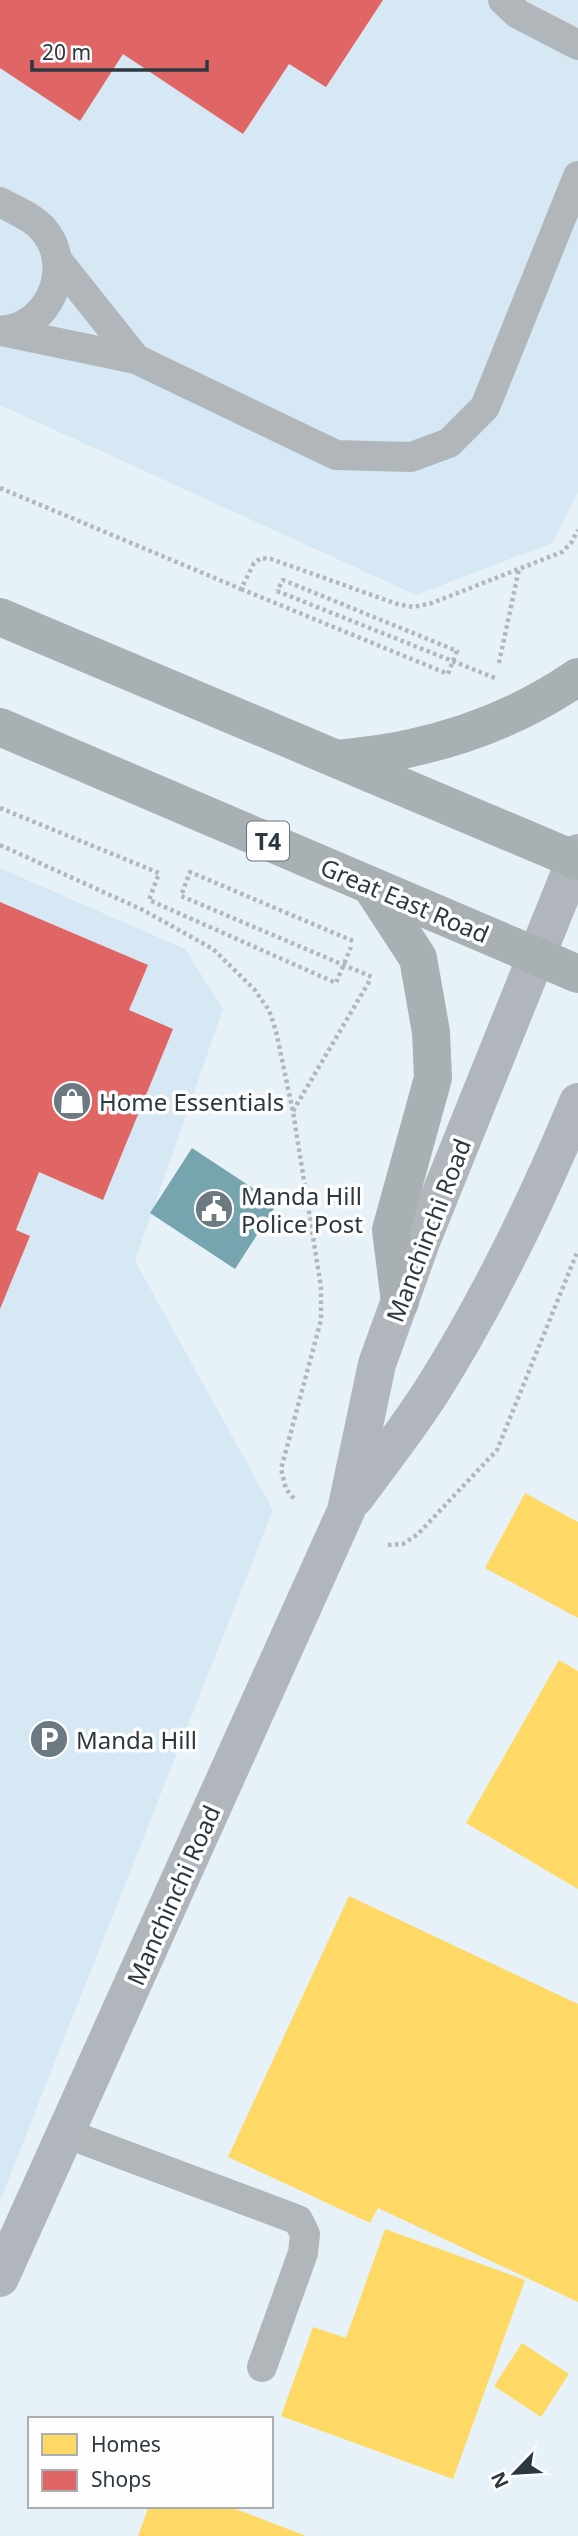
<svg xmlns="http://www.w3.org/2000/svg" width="578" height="2536" font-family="'Noto Sans',sans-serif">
<rect width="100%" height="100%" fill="#e7f2f8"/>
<g fill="#d6e8f3">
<path d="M0,0H578V492L552,543L416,595L0,405Z"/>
<path d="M0,868L185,949L223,1009L135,1261L273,1510L0,2201Z"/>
</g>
<g fill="#ffd966">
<path d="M525,1493L578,1522V1618L485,1568Z"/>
<path d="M559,1660L578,1671V1889L466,1823Z"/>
<path d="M349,1896L578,2004V2302L378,2208L370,2223L228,2157Z"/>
<path d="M385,2229L525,2280L453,2479L281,2416L313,2327L346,2338Z"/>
<path d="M522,2343L569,2374L541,2417L494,2386Z"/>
<path d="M149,2506H228L306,2536H138Z"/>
</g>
<g fill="#e06666">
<path d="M0,0H383L326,87L289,64L243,134L123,54L80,121L0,68Z"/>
<path d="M0,902L148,965L129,1010L173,1029L103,1200L39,1172L16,1230L30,1236L0,1309Z"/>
</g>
<path fill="#76a5af" d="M192,1148L277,1204L235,1269L150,1213Z"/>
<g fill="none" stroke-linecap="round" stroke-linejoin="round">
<g stroke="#b1b7bc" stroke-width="4.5" stroke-dasharray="3.5 3.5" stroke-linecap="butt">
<path d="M0,488L241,589L254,563L261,558L271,559L397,604L413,607L432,603L562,552L571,543L578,530"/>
<path d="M241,589L448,674L457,651L283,580L277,591"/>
<path d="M499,663L519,569"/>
<path d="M0,808L159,873L149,900L336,983L351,947"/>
<path d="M0,845L143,910L213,949L254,989L269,1010L276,1031L293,1112L321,1287V1320L281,1469L286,1489L295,1500"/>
<path d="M293,1111L370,980"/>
<path d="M388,1545L403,1544L418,1534L497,1450L578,1250"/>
</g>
<g stroke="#b1b6ba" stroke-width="30">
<path d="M503,0L518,14L578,45"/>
<path d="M0,202C14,210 31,216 42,228C70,258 58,309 21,326C15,329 7,330 0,331"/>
<path d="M58,261L136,359"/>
<path d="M1,331L136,359L336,455L411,457L449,443L485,407L578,176"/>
<path d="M65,2133L298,2220L305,2234L303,2253L262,2367"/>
</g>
<g stroke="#b0b6bb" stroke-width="38">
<path d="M355,1498C381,1462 409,1427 433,1389C490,1298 537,1201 578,1102"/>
<path d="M0,2278L346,1511L377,1364L421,1242L578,853"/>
</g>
<g stroke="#a8b0b4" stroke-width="38">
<path d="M0,617L578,861"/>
<path d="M0,727L578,974"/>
<path d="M337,759C361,756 387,754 411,748C471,735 527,712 578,677"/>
<path d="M371,886L418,958L431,1032L433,1078L391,1230L400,1302"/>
</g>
<g stroke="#b1b7bc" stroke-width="4.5" stroke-dasharray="3.5 3.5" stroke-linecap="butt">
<path d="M277,591L495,678"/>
<path d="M353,941L190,872L181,896L372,977"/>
</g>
</g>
<defs>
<g id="shop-disc" transform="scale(2.0125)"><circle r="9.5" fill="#6d7980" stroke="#fdfdfd"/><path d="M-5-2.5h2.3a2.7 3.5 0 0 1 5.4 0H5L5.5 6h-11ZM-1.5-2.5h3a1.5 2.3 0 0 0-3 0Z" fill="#fff"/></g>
<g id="civic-disc" transform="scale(2.0125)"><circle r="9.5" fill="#6d7980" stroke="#fdfdfd"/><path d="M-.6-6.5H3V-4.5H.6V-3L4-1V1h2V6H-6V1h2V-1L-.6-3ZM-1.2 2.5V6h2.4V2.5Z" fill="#fff"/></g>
<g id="parking-disc" transform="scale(2.0125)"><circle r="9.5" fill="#6d7980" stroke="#fdfdfd"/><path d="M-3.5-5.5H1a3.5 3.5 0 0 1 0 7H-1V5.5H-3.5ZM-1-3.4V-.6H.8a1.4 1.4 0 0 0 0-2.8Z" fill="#fff"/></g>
</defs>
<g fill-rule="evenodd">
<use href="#shop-disc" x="72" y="1101"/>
<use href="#civic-disc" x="214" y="1209"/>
<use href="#parking-disc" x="49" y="1739"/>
</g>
<g text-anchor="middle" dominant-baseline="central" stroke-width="7" stroke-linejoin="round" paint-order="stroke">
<rect fill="#fdfdfd" stroke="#6b7379" stroke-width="2" x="247" y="821.5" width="42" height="39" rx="5"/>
<g font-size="23" font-weight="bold" fill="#2c3840">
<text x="268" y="841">T4</text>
</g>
<g font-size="24" fill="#2c3840" stroke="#fdfdfd">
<text transform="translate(405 900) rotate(23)">Great East Road</text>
<text transform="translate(428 1230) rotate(-69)">Manchinchi Road</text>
<text transform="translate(173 1895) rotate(-66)">Manchinchi Road</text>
</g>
<g font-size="24" fill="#2c3840" stroke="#fdfdfd" text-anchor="start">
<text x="99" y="1101">Home Essentials</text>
<text x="241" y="1195">Manda Hill<tspan x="241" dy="28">Police Post</tspan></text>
<text x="76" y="1739">Manda Hill</text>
</g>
</g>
<rect x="28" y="2417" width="245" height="91" fill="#fdfdfd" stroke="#a9aeb1" stroke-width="2"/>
<rect x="42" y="2434" width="35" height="21" fill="#ffd966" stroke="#a9aeb1" stroke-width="2"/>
<text x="91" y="2452" font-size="21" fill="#2c3840">Homes</text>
<rect x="42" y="2470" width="35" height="21" fill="#e06666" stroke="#a9aeb1" stroke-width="2"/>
<text x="91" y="2487" font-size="21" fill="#2c3840">Shops</text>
<g transform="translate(515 2473) rotate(245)" stroke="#fdfdfd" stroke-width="5" paint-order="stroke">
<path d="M0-5L12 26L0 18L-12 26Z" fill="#2c3840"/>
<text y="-10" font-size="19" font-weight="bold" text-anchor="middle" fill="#2c3840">N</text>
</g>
<path d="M32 60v10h175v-10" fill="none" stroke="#2c3840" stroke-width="3.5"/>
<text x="42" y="60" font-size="21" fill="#2c3840" stroke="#fdfdfd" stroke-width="5" paint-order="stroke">20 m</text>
</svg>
